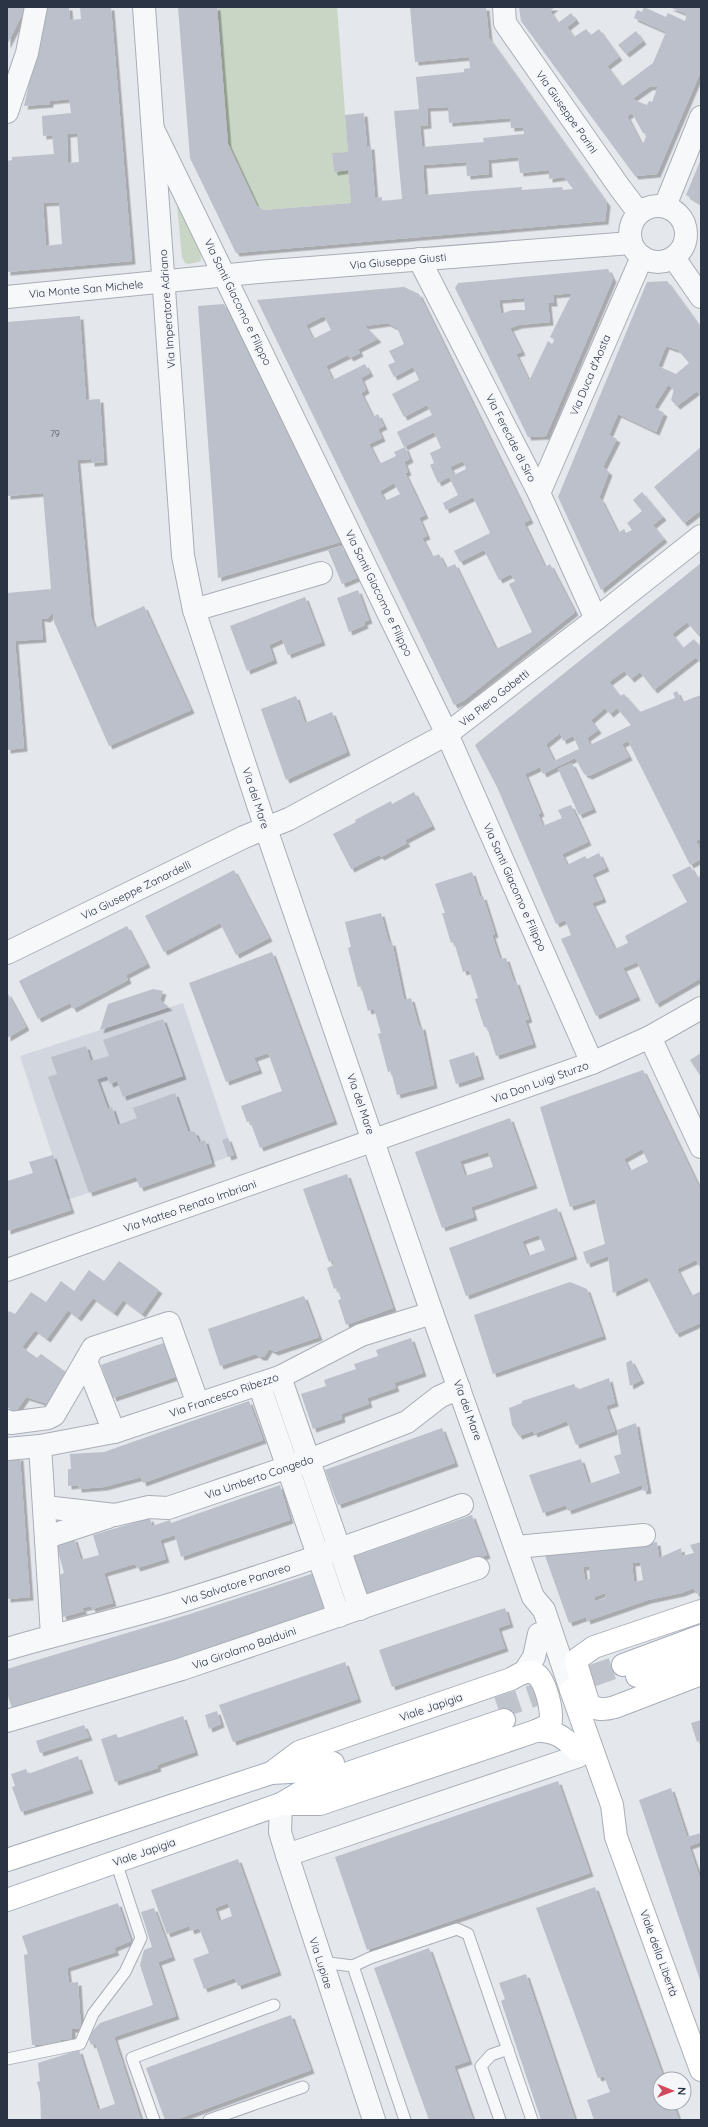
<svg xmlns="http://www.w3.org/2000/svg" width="708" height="2127" font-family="Quicksand,sans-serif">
<defs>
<filter id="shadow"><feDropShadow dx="3.5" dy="3.5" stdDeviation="0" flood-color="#0004"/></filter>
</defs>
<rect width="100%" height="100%" fill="#e4e7ec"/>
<path fill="#d2d6de" d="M183,1003L234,1155L140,1188L135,1177L67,1200L20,1056Z"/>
<g fill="#c9d6c5">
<path d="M217,7H337L348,152L332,154L334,172L348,170L351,203L264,210L257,206L228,144Z"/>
<path d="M179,203L201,256V261L189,264L185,263L182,257L177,205Z"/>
</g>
<g fill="#bbc0ca" fill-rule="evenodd" filter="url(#shadow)">
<path d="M7,7H26L7,45Z"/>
<path d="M47,7H69L70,20L81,19L80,7H111L132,261L7,272V161L12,160V157L54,154L52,135L43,136L42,116L71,113L69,99L50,101V104L24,106ZM77,133L79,162L68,163L67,134ZM59,202L62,244L46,246L43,203Z"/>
<path d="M178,7H217L228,144L257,206L264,210L351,203L348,170L334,172L332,153L348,152L345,115L364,113L367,146H371L375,198L382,197V201L402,199L394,111L419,109L416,77L464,72V69L470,68L469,57L415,62L410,7H486L489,38L607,203L605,221L236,253L190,158ZM448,107L449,123L510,118L511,128L523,127L524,134L483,138L484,142L422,147L420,126L428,125L427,108ZM518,157L520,173L549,170V179L564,177L573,189L563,190L562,187L522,190V187L425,195L423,165L466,162L467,176L489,174L488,160Z"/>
<path d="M519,7H555L550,11L558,23L571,13L576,20L567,27L574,37L586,29L591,35L599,29L619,57L607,66L622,86L653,63L666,32L634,18L637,10L642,12L644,7L666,17L668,13L685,21L687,14L669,7H701V71L657,174L635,176L521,21ZM658,86L652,102L649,101L647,105L632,99L649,87ZM632,113L643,133L647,134L644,142L641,143L627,116Z"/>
<path d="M636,31L643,41L626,54L618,45Z"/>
<path d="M701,159V204L686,195Z"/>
<path d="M608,269L613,279L546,436L528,437L455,288L458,283ZM572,293L550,337L555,340L552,344L548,341L529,381L516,354L522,352L510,328L519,325L550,322L548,303H554L553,295ZM524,298L525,310H512L501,314L499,300Z"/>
<path d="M667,281L701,328V397L697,391L677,406L671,400L674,389L668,385L654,407L664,413L656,432L618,414L609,435L617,439L603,467L609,472L599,498L601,499L618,533L624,529L626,533L632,530L627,523L642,511L633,500L642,492L663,517L653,525L664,539L601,590L558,497L647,282ZM666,346L678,350L689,363L676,374L658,366Z"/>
<path d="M404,287L419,294L530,520L524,523L545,567L550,564L575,612L463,701L454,705L257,300ZM324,316L331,330L313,339L306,325ZM387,323L397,328L404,344L389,351L395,362L388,365L394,377L413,367L419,380L392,394L404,417L427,405L432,415L397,432L404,447L434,432L441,448L430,453L434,463L430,465L438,483L449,477L458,495L443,503L446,510L473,497L490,533L454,551L460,562L484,550L499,580L511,574L515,581L509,584L532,632L496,649L455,564L446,568L439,554L432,557L422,538L427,536L419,518L425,515L405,473L408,472L404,462L410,459L405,447L394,452L396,456L379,464L369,444L382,438L378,429L384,426L378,414L373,417L361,393L366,390L361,378L370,373L365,364L333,380L326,366L348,355L350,358L360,353L358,349L378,339L365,326ZM463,461L466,469L454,475L450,467ZM394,483L400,494L385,501L380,491Z"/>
<path d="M224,304L340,542L218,578L198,306Z"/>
<path d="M80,316L86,400L100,399L104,462L91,463V459L77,460L91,617L95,628L144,606L191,710L109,746L54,622L53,613L47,619L41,618L43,639L15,641L24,748L7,750V593L51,589L43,493L7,496V322Z"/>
<path d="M701,447V510L684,523L654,487Z"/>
<path d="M342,546L357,578L342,584L328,550Z"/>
<path d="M701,563V632L698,635L687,622L672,634L683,648L694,639L701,648V664L696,657L654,690L640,672L631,679L624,671L609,682L620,696L624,694L640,712L675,698L673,693L677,691L682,702L701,695V838L696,841L701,852V859L690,865L628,741L622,744L629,757L589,776L584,774L575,758L543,774L540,767L525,774L541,813L538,814L543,826L562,818L558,810L571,805L588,842L562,854L567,865L585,856L587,859L599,853L606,868L592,874L603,899L592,903L615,949L628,943L625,936L687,902L672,875L690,866L697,878L701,875V978L656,1004L637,962L623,968L637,997L596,1016L561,939L571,935L565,920L556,924L497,787L475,745ZM605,708L610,714L617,708L631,725L590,745L587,738L598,730L591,720ZM560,733L563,741L573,736L579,749L554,761L546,744Z"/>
<path d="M358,590L369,620L364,622L365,625L349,632L337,598Z"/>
<path d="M305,597L322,642L288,655L282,639L269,645L274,660L247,671L230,626Z"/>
<path d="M296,696L305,723L332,712L347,752L286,780L261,709Z"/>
<path d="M572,763L593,809L579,815L558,769Z"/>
<path d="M414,792L432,826L405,840L407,843L381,857L379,855L351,869L333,834L356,822L355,820L391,801L392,804Z"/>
<path d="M234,870L269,938L236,955L220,923L164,952L145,916Z"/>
<path d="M472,872L480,897L483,896L495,934L492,935L500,959L506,958L514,982L516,981L529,1019L525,1020L533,1044L496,1056L487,1027H484L475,999L478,998L469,970L463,972L454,942L451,943L442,913H445L435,884Z"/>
<path d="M381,913L389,943L392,942L404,1000L411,998L419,1027L422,1026L434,1085L397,1095L391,1071L388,1072L378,1034L381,1033L374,1009L368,1011L361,986L358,987L348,948L351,947L345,922Z"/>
<path d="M127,926L147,964L126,975L128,980L73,1009L70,1003L38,1019L19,981Z"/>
<path d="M272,952L334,1121L260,1148L250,1121L247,1122L241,1106L282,1091L268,1053L254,1058L259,1070L226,1082L189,983Z"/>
<path d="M153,989L163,991L160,1000L169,1007L100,1030L108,1004Z"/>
<path d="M7,992L26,1027L7,1038Z"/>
<path d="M163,1019L183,1076L123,1097L117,1081L110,1084L107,1076L97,1079L108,1109L112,1107L118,1125L137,1118L133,1108L175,1093L188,1131L195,1132L199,1142L205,1140L212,1163L140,1188L136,1177L89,1193L48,1077L57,1074L51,1057L86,1046L91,1061L109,1056L103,1040Z"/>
<path d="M474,1052L481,1076L456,1084L449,1060Z"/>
<path d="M701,1053V1077L690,1060Z"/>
<path d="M643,1070L701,1191V1270L696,1260L677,1269L691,1296L701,1291V1326L700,1323L676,1334L647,1277L613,1293L608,1256L587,1264L583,1252L605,1244L595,1199L570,1207L540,1107ZM642,1149L648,1162L630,1171L624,1159Z"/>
<path d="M510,1118L534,1185L471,1207L474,1217L442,1228L415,1152ZM488,1152L493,1167L465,1176L460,1161Z"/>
<path d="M228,1138L234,1155L228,1157L222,1140Z"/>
<path d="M53,1155L71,1210L7,1231V1181L33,1173L29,1162Z"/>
<path d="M347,1174L393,1308L346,1325L338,1300L341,1299L337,1288L334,1289L327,1268L334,1265L333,1260L329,1262L303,1189Z"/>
<path d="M557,1208L574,1256L466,1296L449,1248ZM539,1235L545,1250L528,1256L522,1241Z"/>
<path d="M119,1261L159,1290L142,1314L123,1300L114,1313L93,1298L78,1318L68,1310L47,1339L35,1330L22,1347L37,1358L41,1354L70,1375L48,1404L26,1397L15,1413L7,1407V1314L9,1311L15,1314L31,1292L46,1302L61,1281L74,1291L89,1270L104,1281Z"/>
<path d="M570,1282L587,1289L603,1336L493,1374L474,1315Z"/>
<path d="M304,1296L319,1337L275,1352L269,1349L264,1357H260L256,1354L220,1366L208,1329Z"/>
<path d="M411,1338L423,1373L394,1383L396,1388L367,1398L369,1404L341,1414L342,1419L313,1429L301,1394L326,1386L324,1380L356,1369L354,1364L378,1356L376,1350Z"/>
<path d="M166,1342L178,1376L113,1398L101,1365Z"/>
<path d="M631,1360L641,1380L630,1386L626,1363Z"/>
<path d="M609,1378L615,1403L606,1406L615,1431L576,1445L567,1421L534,1434L533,1431L519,1436L512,1425L509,1408L522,1403V1401L574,1384L577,1390Z"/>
<path d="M249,1401L263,1440L143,1483L141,1477L104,1487L78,1489V1485L68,1486V1469H71L70,1454L104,1452Z"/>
<path d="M636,1423L648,1490L643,1491L642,1485L568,1511L566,1505L543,1513L529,1475L581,1459L589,1484L620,1473L614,1456L621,1454L617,1430Z"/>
<path d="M442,1428L455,1463L338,1505L325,1470Z"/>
<path d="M20,1457L30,1597L7,1599V1458Z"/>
<path d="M280,1485L290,1520L181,1557L175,1535L160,1540L166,1559L137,1568L135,1564L104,1573L113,1603L92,1609L91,1606L82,1608L84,1611L63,1617L59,1603L57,1576L64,1573L56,1544L74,1538L81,1560L99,1555L93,1535L150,1518L152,1526L170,1520L171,1523Z"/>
<path d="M472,1515L487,1555L365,1598L350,1558Z"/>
<path d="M657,1542L659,1558L681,1548L682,1556L694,1553L690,1545L701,1542V1591L696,1594L694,1588L681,1593L648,1600L587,1621L586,1617L569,1623L544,1553ZM640,1562L643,1580L634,1582L632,1563ZM589,1566L590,1579L585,1580L583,1567ZM605,1593L606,1598L595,1601L594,1597Z"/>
<path d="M314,1573L326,1608L199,1652L12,1708L7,1693V1669L187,1615Z"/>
<path d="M505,1608L510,1624L498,1628L505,1648L392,1687L379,1650Z"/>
<path d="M345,1662L358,1699L233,1742L219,1705Z"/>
<path d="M217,1711L221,1724L209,1729L205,1715Z"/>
<path d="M183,1716L195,1752L157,1765L158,1768L115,1782L101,1739L116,1734L118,1738Z"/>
<path d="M701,1720V1740L697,1742L691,1723Z"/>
<path d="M84,1725L89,1737L40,1753L36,1741Z"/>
<path d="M78,1756L90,1790L21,1812L12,1787L15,1786L11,1774L26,1769L28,1774Z"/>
<path d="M558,1781L590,1873L367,1950L335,1857Z"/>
<path d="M671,1788L687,1837L701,1833V1842L689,1846L701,1881V1983L639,1800Z"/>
<path d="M238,1859L278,1972L238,1986L235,1978L204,1989L193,1959L209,1953L199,1928L191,1931L189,1926L167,1934L151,1890ZM228,1903L232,1916L219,1921L215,1908Z"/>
<path d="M595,1887L664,2079H660V2103H673L679,2120H594L587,2100L610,2092L604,2076L598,2078L536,1908Z"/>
<path d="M118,1903L131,1941L114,1948L116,1952L67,1968L69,1983L78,1982L81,2029H72V2040H60L61,2043L32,2045L24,1955L28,1954L22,1936Z"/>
<path d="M154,1908L172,1957L158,1962L176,2016L114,2037L141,2120H41L40,2093L37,2082L40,2081L38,2063L79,2050L98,2110L115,2104L95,2043L91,2045L88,2036L100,2023L153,2005L140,1965L144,1950L152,1947L141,1912Z"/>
<path d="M429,1948L469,2061L454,2066L473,2120H429L374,1968Z"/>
<path d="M526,1974L575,2120H541L501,2001L505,1999L499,1983Z"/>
<path d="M291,2015L311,2070L175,2120H165L146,2068Z"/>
</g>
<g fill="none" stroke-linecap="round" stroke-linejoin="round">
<path stroke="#bfc3cb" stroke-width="22" stroke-dasharray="22 11" stroke-linecap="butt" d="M498,1708L623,1665"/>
<g stroke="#a9aeb7" stroke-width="13">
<g id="service">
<path d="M321,1962L353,1966L405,2120"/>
<path d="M353,1966L370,1958L457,1929L468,1934L532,2120"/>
<path d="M7,2059L80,2044L93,2014L125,1972L141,1938L116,1862"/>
<path d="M154,2120L132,2058L274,2005"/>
<path d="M209,2120L303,2087"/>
<path d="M500,2120L481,2066L491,2055L508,2049"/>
</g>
</g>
<g stroke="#a9aeb7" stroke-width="24">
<g id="minor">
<path d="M504,7L505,23L620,188L639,213"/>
<path d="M7,112L27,53L36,7"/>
<path d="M153,129L447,734L592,1063"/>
<circle cx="658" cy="234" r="28"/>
<path d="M665,206L701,117"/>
<path d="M674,258L701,297"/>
<path d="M419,259L539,493L596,619"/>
<path d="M7,297L258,272L631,243"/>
<path d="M539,493L642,257"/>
<path d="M194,610L321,573"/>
<path d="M7,953L244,837L289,819L447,734L596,619L701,536"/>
<path d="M650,1037L701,1147"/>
<path d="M7,1270L592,1063L650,1037L701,1008"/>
<path d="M86,1361L114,1432"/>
<path d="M280,1377L360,1609"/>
<path d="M259,1384L339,1616"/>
<path d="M7,1421L11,1423L48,1418L54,1415L93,1348L169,1323L198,1404"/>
<path d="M40,1446L52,1635"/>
<path d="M7,1449L40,1446L114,1432L280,1377L361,1335L432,1313"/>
<path d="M45,1507L115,1515L149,1507L168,1508L309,1460L407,1422L439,1397L459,1388"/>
<path d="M47,1537L108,1517"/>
<path d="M516,1547L644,1535"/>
<path d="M7,1649C66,1631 126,1619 185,1600C278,1571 370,1539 462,1505"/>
<path d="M7,1721L182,1669L478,1568"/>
<path d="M281,1804L280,1832L287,1855L374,2120"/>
<path d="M287,1855L579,1756"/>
</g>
</g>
<g stroke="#a9aeb7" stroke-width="24">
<g id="tertiary">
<path d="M144,7L183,556L194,610L266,829L432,1313L533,1597L544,1610L571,1690"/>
<path d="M525,1671L534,1657L539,1634"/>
</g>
</g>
<g stroke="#a9aeb7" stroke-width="24">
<g id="secondary">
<path d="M701,1611L594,1647L577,1659L576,1663L588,1702C595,1711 604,1710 615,1707L701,1674"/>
<path d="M571,1690L612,1805L616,1837L701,2070"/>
<path d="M536,1731C554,1730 564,1737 577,1750"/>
<path d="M271,1773L299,1752L511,1679C518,1675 525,1670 534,1673C545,1676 554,1714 550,1724L536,1731L320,1804H281"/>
</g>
</g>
<g stroke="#a3abb8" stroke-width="24">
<g id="primary">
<path d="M623,1665L701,1636"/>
<path d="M637,1676L701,1652"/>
<path d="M7,1860L271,1773L309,1771L333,1763"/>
<path d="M7,1900L281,1804L313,1785L504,1720"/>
</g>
</g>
<use href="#service" stroke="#f7f8fa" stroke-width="11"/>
<use href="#minor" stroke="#f7f8fa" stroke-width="22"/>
<use href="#tertiary" stroke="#f7f8fa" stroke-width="22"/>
<use href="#secondary" stroke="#fff" stroke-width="22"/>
<use href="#primary" stroke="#fff" stroke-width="22"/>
</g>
<g text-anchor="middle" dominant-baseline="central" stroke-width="4" stroke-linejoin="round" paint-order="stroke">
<g font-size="9" fill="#4f5766">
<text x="55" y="433">79</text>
</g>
<g font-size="11" fill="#2b3445" stroke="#f4f6f9">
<text transform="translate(567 112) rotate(55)">Via Giuseppe Parini</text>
<text transform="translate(398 261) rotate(-5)">Via Giuseppe Giusti</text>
<text transform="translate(86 289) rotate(-5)">Via Monte San Michele</text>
<text transform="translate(238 302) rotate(64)">Via Santi Giacomo e Filippo</text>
<text transform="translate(167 309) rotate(-94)">Via Imperatore Adriano</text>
<text transform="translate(590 375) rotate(-67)">Via Duca d'Aosta</text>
<text transform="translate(511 438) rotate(63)">Via Ferecide di Siro</text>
<text transform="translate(379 593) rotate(64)">Via Santi Giacomo e Filippo</text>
<text transform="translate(494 698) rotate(-38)">Via Piero Gobetti</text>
<text transform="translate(256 798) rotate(72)">Via del Mare</text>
<text transform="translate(515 887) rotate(66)">Via Santi Giacomo e Filippo</text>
<text transform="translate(136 890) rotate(-26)">Via Giuseppe Zanardelli</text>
<text transform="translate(540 1082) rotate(-20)">Via Don Luigi Sturzo</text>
<text transform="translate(361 1104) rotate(71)">Via del Mare</text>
<text transform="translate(190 1206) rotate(-19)">Via Matteo Renato Imbriani</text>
<text transform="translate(224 1395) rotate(-19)">Via Francesco Ribezzo</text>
<text transform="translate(468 1410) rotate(70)">Via del Mare</text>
<text transform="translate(259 1477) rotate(-19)">Via Umberto Congedo</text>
<text transform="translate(236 1584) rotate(-18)">Via Salvatore Panareo</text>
<text transform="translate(244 1648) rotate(-19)">Via Girolamo Balduini</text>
<text transform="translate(431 1707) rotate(-19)">Viale Japigia</text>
<text transform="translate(144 1852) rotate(-19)">Viale Japigia</text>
<text transform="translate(659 1953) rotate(70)">Viale della Libertà</text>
<text transform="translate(321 1963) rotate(72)">Via Lupiae</text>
</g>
</g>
<rect width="708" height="2127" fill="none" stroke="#2b3445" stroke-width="16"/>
<g transform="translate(672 2091) rotate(91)"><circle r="19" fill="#f4f6f9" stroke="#a4a8b1"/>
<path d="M0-3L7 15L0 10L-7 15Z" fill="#d1495b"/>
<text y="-6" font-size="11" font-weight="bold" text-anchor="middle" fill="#2b3445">N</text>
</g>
</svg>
